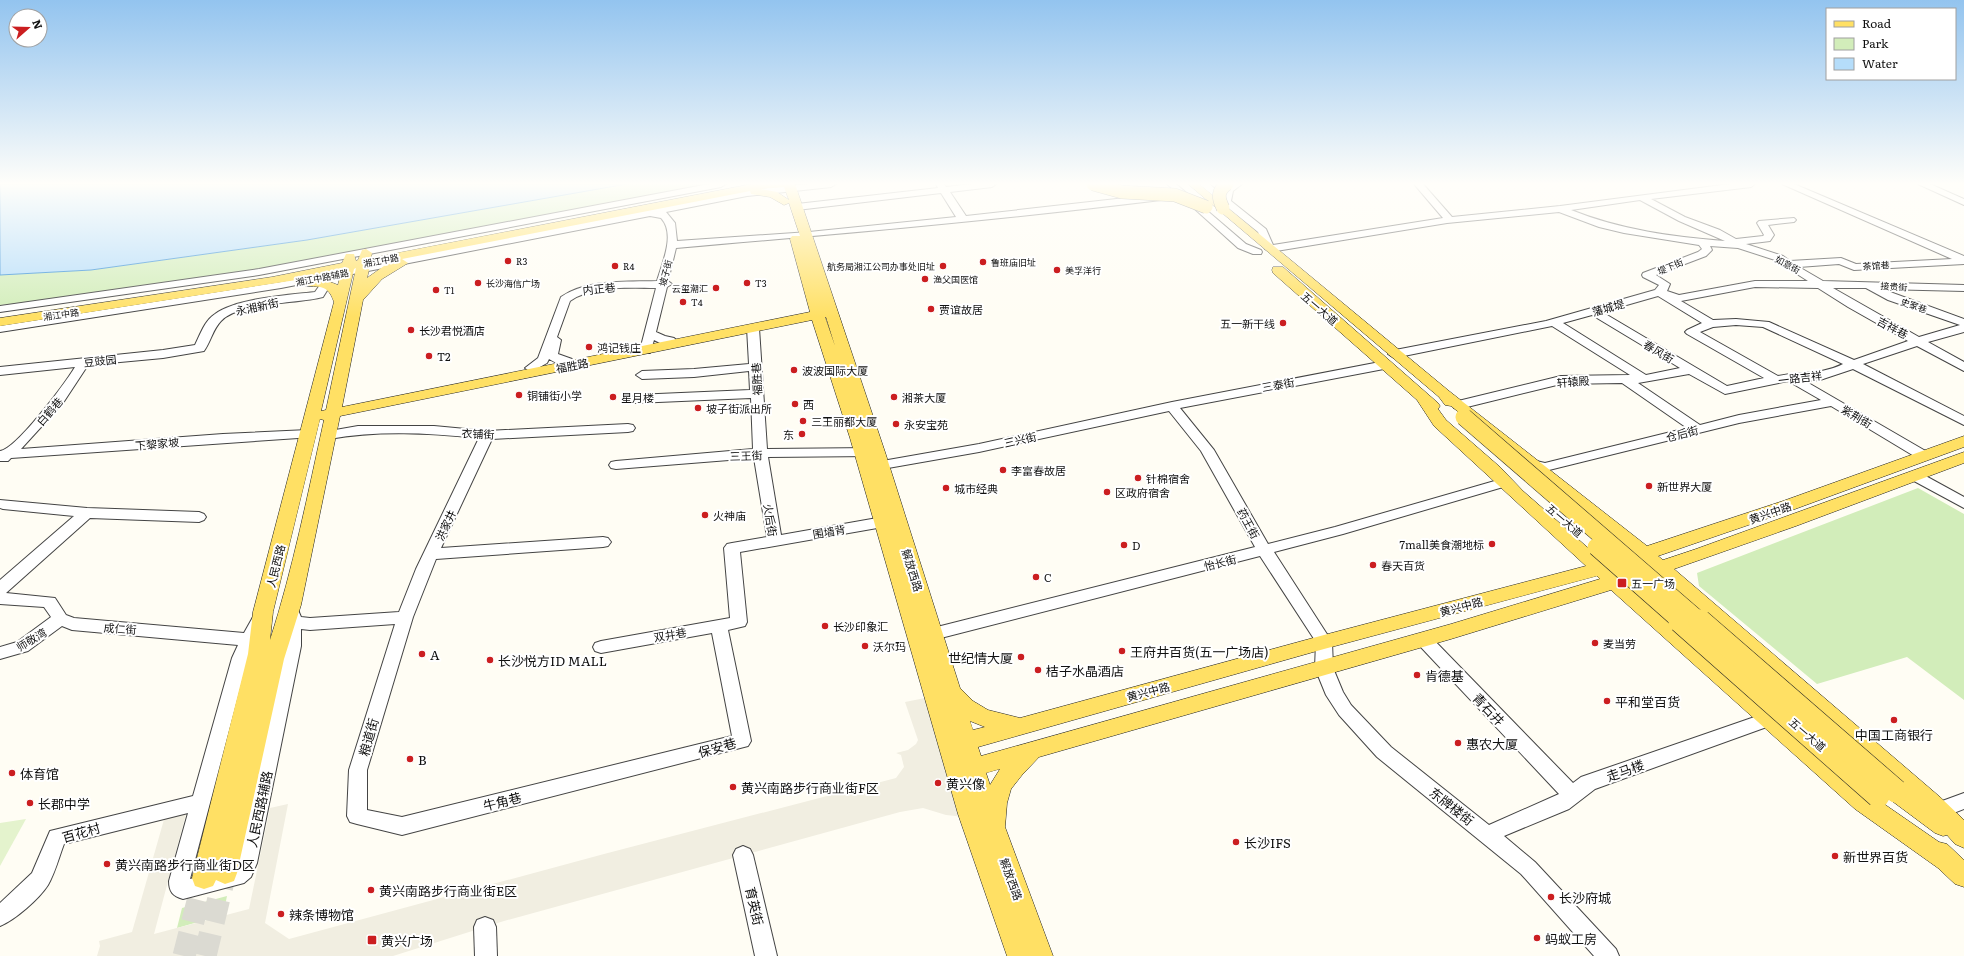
<svg xmlns="http://www.w3.org/2000/svg" width="1964" height="956" font-family="Literata,'Noto Sans SC',serif">
<rect width="100%" height="100%" fill="#fffdf4"/>
<g fill="#d2edba">
<path d="M627,184H709L265,268L37,302L0,305V275L91,270L307,240Z"/>
<path d="M1918,488L1964,514V700L1907,657L1817,684L1699,586L1697,573Z"/>
<path d="M227,896L223,915L177,928L182,908Z"/>
</g>
<path fill="#e4f3cd" d="M26,819L0,866V823Z"/>
<path fill="#f1eee1" d="M930,697L965,817L946,815L923,808L900,812L504,921L393,956H97L100,946L99,941L132,932L165,816L187,810L154,934L249,909L270,808L288,804L265,923L289,939L604,854L896,778L904,767L901,755L896,753L908,750L916,744L918,740L905,702Z"/>
<path fill="#b5ddfa" stroke="#3890d6" d="M0,184H627L307,240L91,270L0,275Z"/>
<g fill="none" stroke-linecap="round" stroke-linejoin="round">
<g stroke="#dbdad2" stroke-width="23" stroke-dasharray="23 12" stroke-linecap="butt">
<path d="M184,956L204,878"/>
<path d="M205,956L225,873"/>
</g>
<g stroke="#444" stroke-width="2">
<g id="minor">
<path d="M709,184H726L721,187L259,275L0,312V306L259,269Z"/>
<path d="M809,184H836L831,187L747,196L666,212L675,223L677,241L809,232L956,217L941,193L797,210L792,207L797,204L938,188L936,184H944L946,187L972,184H996L992,187L950,192L966,216L1161,194L1166,197L1161,200C999,220 838,234 676,248L668,281L672,284L667,287L656,332L665,336L674,338L676,340L674,342L662,344L654,340L650,353H642L640,350L656,288C629,288 593,285 570,301L557,337L561,340L558,354L572,359L574,362L572,365C564,367 556,363 549,359L547,363L531,372L525,368L538,358L561,297C587,279 627,282 657,281C662,263 676,234 661,218L650,216L281,288L0,332V326L281,282L747,190Z"/>
<path d="M1167,184H1176L1246,244L1261,250L1262,252L1261,254H1253L1238,248Z"/>
<path d="M1199,184H1209L1223,195L1225,188L1232,184H1242L1233,191L1231,201L1266,229L1273,245L1443,218L1414,184H1423L1452,217L1560,206L1730,184H1755L1751,187L1651,199L1685,217L1720,230L1736,239L1763,236L1764,235L1757,223L1759,221L1794,218L1796,220L1794,222L1768,225L1774,235L1770,241L1746,244L1783,256L1790,261L1841,258L1856,264L1952,259L1782,184H1794L1964,256V264L1854,270L1839,264L1799,267L1823,281L1964,285V291L1882,289L1964,319V332L1928,342L1964,362V371L1917,346L1863,364L1964,416V425L1853,369L1820,380L1805,381L1929,453L1931,456L1929,459H1919L1831,406L1739,423L1545,471L1527,467L1525,464L1527,461L1532,460L1545,463L1687,428L1622,383L1561,384L1459,409L1454,408L1453,405L1454,402L1561,376L1630,375L1552,326L1394,358L1388,354L1390,351L1546,321L1655,290L1659,285L1643,277L1642,275L1643,273L1698,252L1702,249L1699,245L1624,233L1599,227L1559,212L1447,223L1270,252L1265,249L1258,232ZM1640,200L1679,221L1725,241C1673,237 1621,230 1571,210ZM1710,246L1738,248L1775,260L1808,281H1755L1679,295L1667,291L1670,284L1656,275L1706,256L1712,250ZM1755,287L1818,288L1848,307L1908,341L1854,360L1769,322L1736,319L1713,320L1681,301ZM1833,288H1866L1888,300L1960,325L1919,337ZM1658,296L1702,323L1687,330L1685,332L1687,334L1764,378L1727,386L1602,312ZM1592,315L1680,368L1646,375L1563,323ZM1736,325L1763,327L1843,364C1821,375 1801,371 1778,376L1700,332L1713,327ZM1689,374L1725,394L1788,381L1821,400L1739,415L1700,425L1638,383Z"/>
<path d="M1918,184H1930L1964,199V205Z"/>
<path d="M326,281L331,284L323,297C297,304 239,302 221,321C213,329 211,341 204,351L163,358L88,365L63,403L21,449L223,434L308,430L313,431L315,434L313,437L11,458L8,461H0V451C16,450 66,382 75,367L0,375V367L163,350L195,345C200,335 205,320 215,314C237,298 289,295 315,292L322,282Z"/>
<path d="M753,325L759,328L767,449L873,448L878,449L880,452L878,455L873,456L768,457L781,535L883,517L888,519L890,522L888,525L883,527L740,552L747,622L745,626L728,630L751,741L748,746L402,835L357,824L350,822L347,816L349,770L395,624L310,630L301,629V646L257,863L251,877L244,883L183,899C173,896 169,892 169,881L188,813L64,844C59,857 55,873 48,885C39,899 15,920 0,926V903L32,873L50,831L193,796L232,658L238,645L72,630L62,626L28,651L0,659V647L17,642L51,617L44,607L0,604V580L74,516L3,509L0,508V500L87,508L199,512L204,514L206,517L204,520L199,522L90,518L6,593L55,598L66,615L74,618L244,633L253,617L259,615L265,617L267,621L248,658L190,879L232,868L237,863L285,646L284,614L286,610L292,608L298,610L301,617L310,618L399,612L416,569L479,438C429,433 379,430 329,439L324,438L322,435L324,432L358,426H434L487,431L628,424L633,425L635,428L633,431L628,432L492,439L441,548L603,537L608,538L611,542L608,546L603,547L436,559L413,617L367,770V810L402,817L732,736L712,633L601,653L595,651L593,647L595,643L601,641L730,618L724,548L727,544L732,543L767,537L754,458L616,469L611,468L609,465L611,462L616,461L753,449L751,398L635,403L629,399L635,395L750,390L749,371L694,377L642,379L636,375L642,371L694,369L749,364L747,328Z"/>
<path d="M1385,361L1389,362L1391,365L1389,368L1180,408L1214,450L1268,544L1335,527L1505,478L1510,479L1512,482L1510,485L1343,534L1274,552L1332,642L1333,668L1343,692L1351,705L1391,747L1489,825L1559,794L1417,643L1415,639L1417,635L1423,633L1429,635L1573,783L1581,777L1769,712L1775,714L1778,719L1775,724L1595,789L1569,809L1504,836L1535,862L1616,949L1619,956H1594L1521,874L1377,757L1339,715L1326,695L1315,668L1316,642L1260,556L933,640L927,638L925,634L927,630L933,628L1255,547L1201,451L1169,411L979,452L871,471L866,470L864,467L866,464L871,463L979,444L1172,402Z"/>
<path d="M1913,473L1922,474L1964,497V508L1914,481L1908,480L1906,477L1908,474Z"/>
<path d="M1964,793V809L1941,818L1934,816L1931,810L1934,804Z"/>
<path d="M743,846L750,849L753,855L777,956H755L733,855L736,849Z"/>
<path d="M485,917L493,920L496,927L497,956H475L474,927L477,920Z"/>
</g>
</g>
<g stroke="#222" stroke-width="1">
<path id="major" d="M752,184H795L885,452L960,688L973,701L988,710L1020,718L1324,635L1586,566L1434,426L1417,400L1273,273L1272,270L1273,267H1283L1438,403L1440,406L1438,409L1446,420L1500,467L1523,491L1603,561L1630,552L1461,414L1451,406L1445,405L1439,397L1188,184H1199L1449,391L1647,546L1783,501L1964,436V447L1795,509L1658,556L1663,560L1696,549L1964,452V463L1796,526L1674,569L1940,797L1964,820V848L1955,844L1947,835L1943,836L1935,833L1888,798L1884,791L1888,784L1892,783L1657,575L1629,584L1871,795L1939,842L1947,844L1964,860V887L1955,884L1938,868L1855,809L1611,590L1451,639L1039,757L1022,775L1011,789L1007,803L1005,827L1053,956H1007L958,814L850,438L812,320L340,416L301,605L284,659L237,873L234,881L225,884L216,880L213,886L204,889L195,886L192,878L248,654L253,612L334,302C327,280 313,289 296,285L294,282L296,280L0,326V318L272,277L342,263L346,254H354L356,261L358,260L362,250L366,249L372,253L371,258ZM784,187L789,200L777,192L760,189ZM750,191L751,194L770,197L784,205L789,203L800,236H792L790,239L810,312L342,407L363,300L382,279L408,263L402,259ZM401,259L384,266L367,278L370,266ZM356,268L326,410L321,411L354,269ZM341,271L338,285L325,280L308,278ZM825,317H826L835,346ZM320,419L324,420C308,493 293,569 270,640L273,612ZM1641,561L1646,565L1618,574L1614,571ZM1597,576L1600,579L1451,624L981,756L978,747L1324,649ZM970,721L985,727L973,730ZM1000,769L990,785L986,773Z"/>
</g>
<use href="#minor" fill="#fff" fill-rule="evenodd"/>
<use href="#major" fill="#ffe064" fill-rule="evenodd"/>
<g stroke="#222" stroke-width="14" stroke-linecap="butt">
<g id="major-bridge-far2">
<path d="M1093,184L1122,192L1175,195L1206,207"/>
<path d="M1223,208C1218,198 1217,191 1227,184"/>
</g>
</g>
<g stroke="#222" stroke-width="18" stroke-linecap="butt">
<g id="major-bridge-far1">
<path d="M1464,417L1701,622"/>
<path d="M1596,547L1681,622"/>
</g>
</g>
<g stroke="#222" stroke-width="24" stroke-linecap="butt">
<g id="major-bridge">
<path d="M1680,621L1878,796"/>
<path d="M1700,621L1896,791"/>
</g>
</g>
<use href="#major-bridge-far2" stroke="#ffe064" stroke-width="13"/>
<use href="#major-bridge-far1" stroke="#ffe064" stroke-width="17"/>
<use href="#major-bridge" stroke="#ffe064" stroke-width="23"/>
</g>
<linearGradient id="sky" x2="0" y2="1"><stop stop-color="#93c4ef"/><stop offset="0.58" stop-color="#fffefa"/><stop offset="1" stop-color="#fffefa" stop-opacity="0"/></linearGradient>
<rect width="1964" height="317" fill="url(#sky)"/>
<g fill="#cb1e20" stroke="#fff" stroke-width="1.5">
<circle cx="508" cy="261" r="4"/>
<circle cx="983" cy="262" r="4"/>
<circle cx="615" cy="266" r="4"/>
<circle cx="943" cy="266" r="4"/>
<circle cx="1057" cy="270" r="4"/>
<circle cx="925" cy="279" r="4"/>
<circle cx="478" cy="283" r="4"/>
<circle cx="747" cy="283" r="4"/>
<circle cx="716" cy="288" r="4"/>
<circle cx="436" cy="290" r="4"/>
<circle cx="683" cy="302" r="4"/>
<circle cx="931" cy="309" r="4"/>
<circle cx="1283" cy="323" r="4"/>
<circle cx="411" cy="330" r="4"/>
<circle cx="589" cy="347" r="4"/>
<circle cx="429" cy="356" r="4"/>
<circle cx="794" cy="370" r="4"/>
<circle cx="519" cy="395" r="4"/>
<circle cx="613" cy="397" r="4"/>
<circle cx="894" cy="397" r="4"/>
<circle cx="795" cy="404" r="4"/>
<circle cx="698" cy="408" r="4"/>
<circle cx="803" cy="421" r="4"/>
<circle cx="896" cy="424" r="4"/>
<circle cx="802" cy="434" r="4"/>
<circle cx="1003" cy="470" r="4"/>
<circle cx="1138" cy="478" r="4"/>
<circle cx="1649" cy="486" r="4"/>
<circle cx="946" cy="488" r="4"/>
<circle cx="1107" cy="492" r="4"/>
<circle cx="705" cy="515" r="4"/>
<circle cx="1492" cy="544" r="4"/>
<circle cx="1124" cy="545" r="4"/>
<circle cx="1373" cy="565" r="4"/>
<circle cx="1036" cy="577" r="4"/>
<rect x="1617" y="578" width="10" height="10" rx="2"/>
<circle cx="825" cy="626" r="4"/>
<circle cx="1595" cy="643" r="4"/>
<circle cx="865" cy="646" r="4"/>
<circle cx="1122" cy="651" r="4"/>
<circle cx="422" cy="654" r="4"/>
<circle cx="1021" cy="657" r="4"/>
<circle cx="490" cy="660" r="4"/>
<circle cx="1038" cy="670" r="4"/>
<circle cx="1417" cy="675" r="4"/>
<circle cx="1607" cy="701" r="4"/>
<circle cx="1894" cy="720" r="4"/>
<circle cx="1458" cy="743" r="4"/>
<circle cx="410" cy="759" r="4"/>
<circle cx="12" cy="773" r="4"/>
<circle cx="938" cy="783" r="4"/>
<circle cx="733" cy="787" r="4"/>
<circle cx="30" cy="803" r="4"/>
<circle cx="1236" cy="842" r="4"/>
<circle cx="1835" cy="856" r="4"/>
<circle cx="107" cy="864" r="4"/>
<circle cx="371" cy="890" r="4"/>
<circle cx="1551" cy="897" r="4"/>
<circle cx="281" cy="914" r="4"/>
<circle cx="1537" cy="938" r="4"/>
<rect x="367" y="935" width="10" height="10" rx="2"/>
</g>
<g text-anchor="middle" dominant-baseline="central" stroke-width="4" stroke-linejoin="round" paint-order="stroke">
<g font-size="9" fill="#111" stroke="#fff">
<text transform="translate(381 260) rotate(-11)">湘江中路</text>
<text transform="translate(1788 264) rotate(28)">如意街</text>
<text transform="translate(1876 265) rotate(-3)">茶馆巷</text>
<text transform="translate(1670 266) rotate(-23)">堤下街</text>
<text transform="translate(665 273) rotate(-76)">坡子街</text>
<text transform="translate(322 277) rotate(-11)">湘江中路辅路</text>
<text transform="translate(1894 286) rotate(3)">接贵街</text>
<text transform="translate(1914 305) rotate(19)">史家巷</text>
<text transform="translate(61 314) rotate(-8)">湘江中路</text>
</g>
<g font-size="9" fill="#111" stroke="#fff" text-anchor="start">
<text x="516" y="261">R3</text>
<text x="991" y="262">鲁班庙旧址</text>
<text x="623" y="266">R4</text>
<text x="935" y="266" text-anchor="end">航务局湘江公司办事处旧址</text>
<text x="1065" y="270">美孚洋行</text>
<text x="933" y="279">渔父国医馆</text>
<text x="486" y="283">长沙海信广场</text>
<text x="755" y="283">T3</text>
<text x="708" y="288" text-anchor="end">云玺潮汇</text>
<text x="444" y="290">T1</text>
<text x="691" y="302">T4</text>
</g>
<g font-size="11" fill="#111" stroke="#fff">
<text transform="translate(599 288) rotate(-6)">内正巷</text>
<text transform="translate(257 306) rotate(-12)">永湘新街</text>
<text transform="translate(1608 307) rotate(-16)">藩城堤</text>
<text transform="translate(1320 308) rotate(41)">五一大道</text>
<text transform="translate(1893 327) rotate(28)">吉祥巷</text>
<text transform="translate(1659 351) rotate(31)">春风街</text>
<text transform="translate(100 360) rotate(-6)">豆豉园</text>
<text transform="translate(572 365) rotate(-11)">福胜路</text>
<text transform="translate(1800 377) rotate(-7)">一路吉祥</text>
<text transform="translate(756 379) rotate(-93)">福胜巷</text>
<text transform="translate(1573 381) rotate(-4)">轩辕殿</text>
<text transform="translate(1278 384) rotate(-10)">三泰街</text>
<text transform="translate(49 411) rotate(-49)">白鹤巷</text>
<text transform="translate(1857 416) rotate(31)">紫荆街</text>
<text transform="translate(478 433) rotate(3)">衣铺街</text>
<text transform="translate(1682 433) rotate(-15)">仓后街</text>
<text transform="translate(1020 439) rotate(-13)">三兴街</text>
<text transform="translate(157 443) rotate(-5)">下黎家坡</text>
<text transform="translate(746 455) rotate(-2)">三王街</text>
<text transform="translate(1770 512) rotate(-19)">黄兴中路</text>
<text transform="translate(771 520) rotate(81)">火后街</text>
<text transform="translate(1565 520) rotate(41)">五一大道</text>
<text transform="translate(1249 523) rotate(61)">药王街</text>
<text transform="translate(445 525) rotate(-65)">洪家井</text>
<text transform="translate(829 531) rotate(-10)">围墙背</text>
<text transform="translate(1220 562) rotate(-14)">怡长街</text>
<text transform="translate(275 566) rotate(-76)">人民西路</text>
<text transform="translate(913 570) rotate(73)">解放西路</text>
<text transform="translate(1461 606) rotate(-15)">黄兴中路</text>
<text transform="translate(120 628) rotate(4)">成仁街</text>
<text transform="translate(670 634) rotate(-10)">双井巷</text>
<text transform="translate(31 639) rotate(-31)">师敬湾</text>
<text transform="translate(1148 691) rotate(-15)">黄兴中路</text>
<text transform="translate(1808 734) rotate(41)">五一大道</text>
<text transform="translate(1012 879) rotate(70)">解放西路</text>
</g>
<g font-size="11" fill="#111" stroke="#fff" text-anchor="start">
<text x="939" y="309">贾谊故居</text>
<text x="1275" y="323" text-anchor="end">五一新干线</text>
<text x="419" y="330">长沙君悦酒店</text>
<text x="597" y="347">鸿记钱庄</text>
<text x="437" y="356">T2</text>
<text x="802" y="370">波波国际大厦</text>
<text x="527" y="395">铜铺街小学</text>
<text x="621" y="397">星月楼</text>
<text x="902" y="397">湘茶大厦</text>
<text x="803" y="404">西</text>
<text x="706" y="408">坡子街派出所</text>
<text x="811" y="421">三王丽都大厦</text>
<text x="904" y="424">永安宝苑</text>
<text x="794" y="434" text-anchor="end">东</text>
<text x="1011" y="470">李富春故居</text>
<text x="1146" y="478">针棉宿舍</text>
<text x="1657" y="486">新世界大厦</text>
<text x="954" y="488">城市经典</text>
<text x="1115" y="492">区政府宿舍</text>
<text x="713" y="515">火神庙</text>
<text x="1484" y="544" text-anchor="end">7mall美食潮地标</text>
<text x="1132" y="545">D</text>
<text x="1381" y="565">春天百货</text>
<text x="1044" y="577">C</text>
<text x="1631" y="583">五一广场</text>
<text x="833" y="626">长沙印象汇</text>
<text x="1603" y="643">麦当劳</text>
<text x="873" y="646">沃尔玛</text>
</g>
<g font-size="13" fill="#111" stroke="#fff" text-anchor="start">
<text x="1130" y="651">王府井百货(五一广场店)</text>
<text x="430" y="654">A</text>
<text x="1013" y="657" text-anchor="end">世纪情大厦</text>
<text x="498" y="660">长沙悦方ID MALL</text>
<text x="1046" y="670">桔子水晶酒店</text>
<text x="1425" y="675">肯德基</text>
<text x="1615" y="701">平和堂百货</text>
<text x="1894" y="734" text-anchor="middle">中国工商银行</text>
<text x="1466" y="743">惠农大厦</text>
<text x="418" y="759">B</text>
<text x="20" y="773">体育馆</text>
<text x="946" y="783">黄兴像</text>
<text x="741" y="787">黄兴南路步行商业街F区</text>
<text x="38" y="803">长郡中学</text>
<text x="1244" y="842">长沙IFS</text>
<text x="1843" y="856">新世界百货</text>
<text x="115" y="864">黄兴南路步行商业街D区</text>
<text x="379" y="890">黄兴南路步行商业街E区</text>
<text x="1559" y="897">长沙府城</text>
<text x="289" y="914">辣条博物馆</text>
<text x="1545" y="938">蚂蚁工房</text>
<text x="381" y="940">黄兴广场</text>
</g>
<g font-size="13" fill="#111" stroke="#fff">
<text transform="translate(1489 709) rotate(46)">青石井</text>
<text transform="translate(368 737) rotate(-74)">粮道街</text>
<text transform="translate(717 747) rotate(-16)">保安巷</text>
<text transform="translate(1625 770) rotate(-20)">走马楼</text>
<text transform="translate(502 801) rotate(-14)">牛角巷</text>
<text transform="translate(1452 806) rotate(38)">东牌楼街</text>
<text transform="translate(259 809) rotate(-78)">人民西路辅路</text>
<text transform="translate(81 832) rotate(-16)">百花村</text>
<text transform="translate(755 906) rotate(77)">育英街</text>
</g>
</g>
<rect x="1826" y="8" width="130" height="72" fill="#ffffff" stroke="#a0a0a0"/>
<rect x="1834" y="21" width="20" height="6" fill="#ffe064" stroke="#a0a0a0"/>
<text x="1862" y="28" font-size="12" fill="#111111">Road</text>
<rect x="1834" y="38" width="20" height="12" fill="#d2edba" stroke="#a0a0a0"/>
<text x="1862" y="48" font-size="12" fill="#111111">Park</text>
<rect x="1834" y="58" width="20" height="12" fill="#b5ddfa" stroke="#a0a0a0"/>
<text x="1862" y="68" font-size="12" fill="#111111">Water</text>
<g transform="translate(28 28) rotate(70)"><circle r="19" fill="#ffffff" stroke="#a0a0a0"/>
<path d="M0-3L7 15L0 10L-7 15Z" fill="#cb1e20"/>
<text y="-6" font-size="11" font-weight="bold" text-anchor="middle" fill="#111111">N</text>
</g>
</svg>
